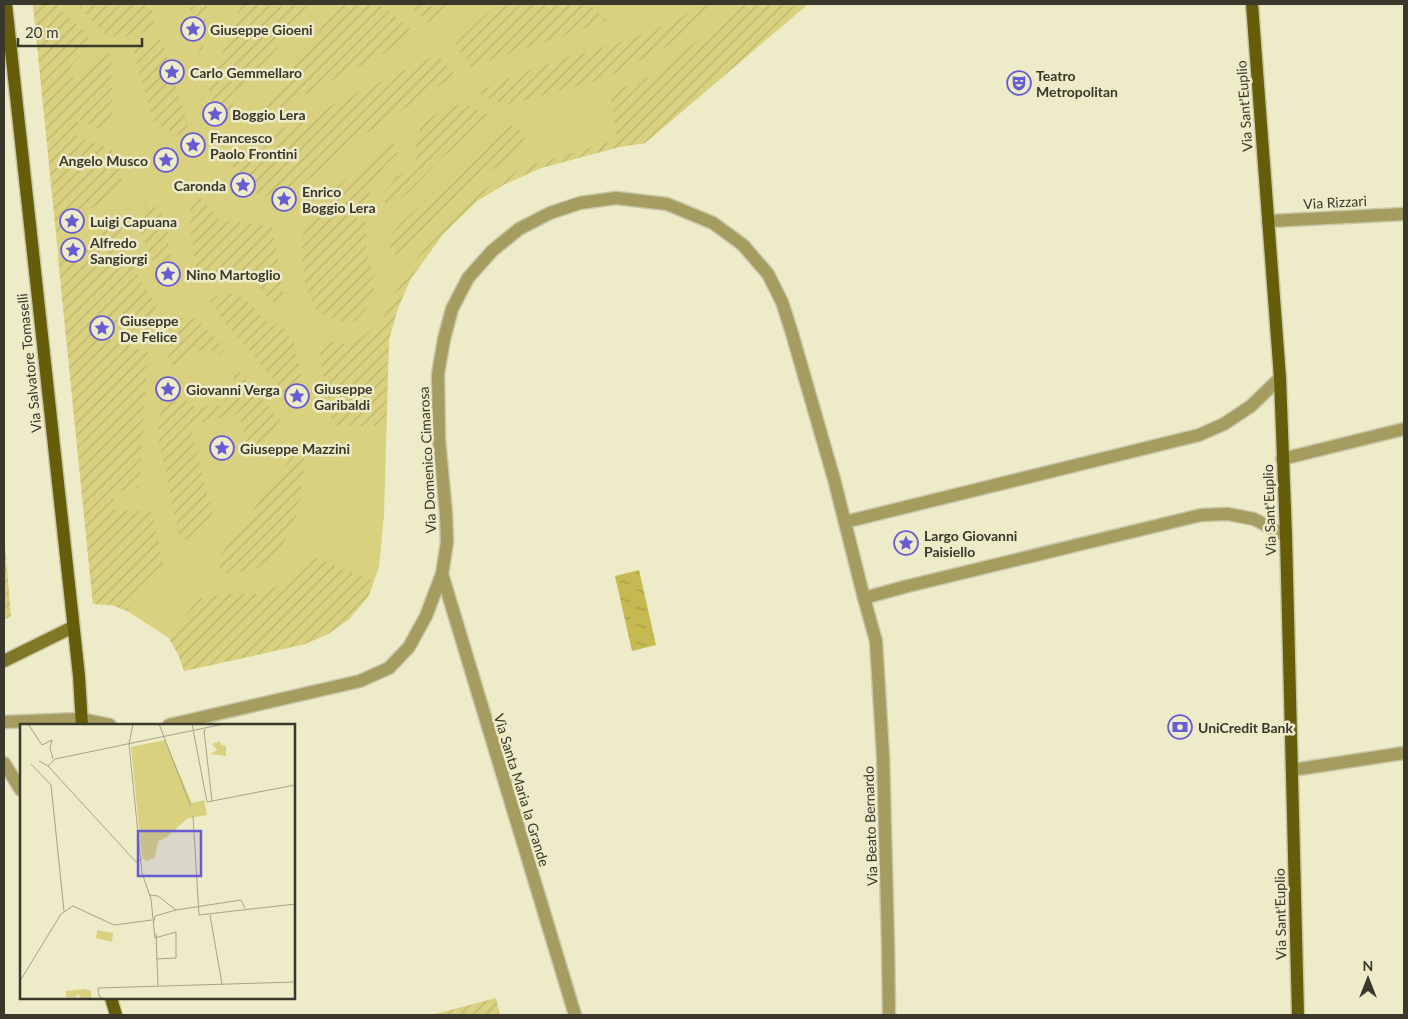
<svg xmlns="http://www.w3.org/2000/svg" width="1408" height="1019" font-family="Lato,sans-serif">
<defs>
<pattern id="garden-furrows" width="10" height="10" patternUnits="userSpaceOnUse" patternTransform="scale(1.25)"><rect width="10" height="10" fill="#d9d17f"/><path d="M-1 1l2-2M0 10L10 0M9 11l2-2" fill="none" stroke="#bbb46e"/></pattern>
<pattern id="water-ripples" width="26" height="14" patternUnits="userSpaceOnUse" patternTransform="scale(1.25)"><rect width="26" height="14" fill="#c5ba51"/><path d="M2 4q2-2 4 0t4 0M15 11q2-2 4 0t4 0" fill="none" stroke="#a19843"/></pattern>
</defs>
<rect width="100%" height="100%" fill="#eeebc8"/>
<path fill="#d9d17f" d="M33,4H808L645,143L619,147L541,168L503,185L477,201L443,234L410,280L398,308L389,339L384,515L379,568L368,597L349,619L328,634L305,644L184,671L179,656L169,638L127,611L112,605L93,604Z"/>
<g fill="url(#garden-furrows)">
<path d="M33,4H62V12L87,33L89,46L69,69L76,83L102,48L111,55L112,123L98,129L78,118L76,135L118,153L123,187L56,232Z"/>
<path d="M77,4H150L156,29L118,38L102,32Z"/>
<path d="M188,4H207L202,62Z"/>
<path d="M240,4H309L307,9L217,125L209,88L237,16Z"/>
<path d="M334,4H380L415,33L383,54L271,112L265,106L331,14Z"/>
<path d="M407,4H455L429,22Z"/>
<path d="M497,4H590L599,14L609,20L471,67L455,43Z"/>
<path d="M701,4H712L711,10L699,24L663,49L603,79L510,104L495,101L481,95L480,90C507,79 535,68 563,59C605,46 667,32 701,4Z"/>
<path d="M741,4H808L645,143L619,147L541,168L503,185L477,201L443,234L410,280L398,308L389,339L386,426H333L320,357L324,340L345,343L361,338L383,319L405,274L438,232L473,197L497,181L534,164L617,140L610,93L650,76L731,16Z"/>
<path d="M162,39L193,143V145L154,122L132,47Z"/>
<path d="M437,55L456,75L362,136L284,199L260,195L243,185L233,171L231,153Z"/>
<path d="M463,103L495,117L474,131L439,160L411,190L391,206L385,203L386,190L397,177L416,163V146L421,125L441,111Z"/>
<path d="M509,123C524,130 527,135 524,151L512,160L485,173L469,183L396,256L389,248V237L399,225Z"/>
<path d="M394,144L398,153C379,171 372,180 366,206L338,204L325,197L387,145Z"/>
<path d="M195,199H201L219,220L272,226L285,302L270,301L249,274H221L209,277L204,276L196,267L190,225L191,204Z"/>
<path d="M146,204C167,206 167,230 169,246C171,255 172,264 174,274L173,282L167,285C165,284 163,282 161,280C158,276 157,270 155,266C147,250 132,219 146,204Z"/>
<path d="M317,209L366,220V245L374,282V299L356,321L338,322L316,311L305,284L301,251L304,228Z"/>
<path d="M121,223L136,273L156,305L154,337L104,323L99,336L148,352L139,488L113,492L115,510L151,511L164,565L127,611L112,605L93,604L58,258L108,229Z"/>
<path d="M236,293L251,305L263,319L286,330L294,342L306,397L292,402L216,311L210,300L221,294Z"/>
<path d="M193,316L225,349L219,356L207,348L189,354L174,365L166,363L177,320L179,318Z"/>
<path d="M235,367L280,420L251,458L239,414L190,425L214,521L189,542L179,535L158,437L162,389L176,391L195,407L223,405L232,387Z"/>
<path d="M302,442L305,464L297,515L281,549L257,568L228,574L220,568L222,553Z"/>
<path d="M4,533L11,616L4,620Z"/>
<path d="M309,555L374,581L368,597L349,619L328,634L305,644L184,671L179,656L169,638L198,599L227,594H260L289,581Z"/>
<path d="M496,998L500,1015H431Z"/>
</g>
<path fill="url(#water-ripples)" d="M639,570L656,645L632,651L615,576Z"/>
<g fill="none" stroke-linecap="round" stroke-linejoin="round">
<g stroke="#cac7a9" stroke-width="15">
<g id="pedestrian">
<path d="M1268,221L1404,214"/>
<path d="M1282,459L1404,429"/>
<path d="M1292,770L1404,753"/>
</g>
</g>
<g stroke="#cac7a9" stroke-width="15">
<g id="minor">
<path d="M442,574L575,1015"/>
<path d="M864,598L876,641L883,756L888,943L889,1015"/>
</g>
</g>
<g stroke="#cac7a9" stroke-width="15">
<g id="tertiary">
<path d="M845,522L1199,435L1224,424L1251,406L1280,378"/>
<path d="M4,722L81,719L110,725"/>
<path d="M169,725L360,681L389,668L409,647L426,616L442,574L447,542L446,514L439,439L438,374L444,339L452,309L468,278L492,251L519,229L550,213L580,203L616,198L667,204L713,223L743,245L768,274L782,302L791,330L834,479L864,598L908,586L1201,515L1228,514L1254,519L1286,536"/>
<path d="M4,763L21,790"/>
</g>
</g>
<g stroke="#cac7a9" stroke-width="15">
<path id="secondary" d="M4,661L73,627"/>
</g>
<g stroke="#cac7a9" stroke-width="15">
<g id="primary">
<path d="M6,4L79,676L82,725"/>
<path d="M1252,4L1280,378L1286,536L1298,1015"/>
<path d="M111,998L116,1015"/>
</g>
</g>
<use href="#pedestrian" stroke="#a49d5f" stroke-width="12"/>
<use href="#minor" stroke="#a49d5f" stroke-width="12"/>
<use href="#tertiary" stroke="#a49d5f" stroke-width="12"/>
<use href="#secondary" stroke="#807826" stroke-width="12"/>
<use href="#primary" stroke="#655d0a" stroke-width="12"/>
</g>
<defs>
<g id="sight-ring" transform="scale(1.25)"><circle r="9.5" fill="#eeebc8" stroke="#685cd5" stroke-width="1.5"/><path d="M0-6L1.8-2.2L6-1.7L2.9 1.2L3.7 5.4L0 3.3L-3.7 5.4L-2.9 1.2L-6-1.7L-1.8-2.2Z" fill="#685cd5"/></g>
<g id="theatre-ring" transform="scale(1.25)"><circle r="9.5" fill="#eeebc8" stroke="#685cd5" stroke-width="1.5"/><path d="M-5-5.5Q0-4 5-5.5V0Q5 5 0 6Q-5 5-5 0ZM-3.3-2.5H-1v1.5H-3.3ZM1-2.5H3.3v1.5H1ZM-2.8 1Q0 5.5 2.8 1Z" fill="#685cd5"/></g>
<g id="bank-ring" transform="scale(1.25)"><circle r="9.5" fill="#eeebc8" stroke="#685cd5" stroke-width="1.5"/><path d="M-6-4H6V4H-6ZM0-2.3a2.3 2.3 0 1 0 0 4.6a2.3 2.3 0 1 0 0-4.6Z" fill="#685cd5"/></g>
</defs>
<g fill-rule="evenodd">
<use href="#sight-ring" x="193" y="29"/>
<use href="#sight-ring" x="172" y="72"/>
<use href="#theatre-ring" x="1019" y="83"/>
<use href="#sight-ring" x="215" y="114"/>
<use href="#sight-ring" x="193" y="145"/>
<use href="#sight-ring" x="166" y="160"/>
<use href="#sight-ring" x="243" y="185"/>
<use href="#sight-ring" x="284" y="199"/>
<use href="#sight-ring" x="72" y="221"/>
<use href="#sight-ring" x="73" y="250"/>
<use href="#sight-ring" x="168" y="274"/>
<use href="#sight-ring" x="102" y="328"/>
<use href="#sight-ring" x="168" y="389"/>
<use href="#sight-ring" x="297" y="396"/>
<use href="#sight-ring" x="222" y="448"/>
<use href="#sight-ring" x="906" y="543"/>
<use href="#bank-ring" x="1180" y="727"/>
</g>
<g text-anchor="middle" dominant-baseline="central" stroke-width="5" stroke-linejoin="round" paint-order="stroke">
<g font-size="14" font-weight="bold" fill="#39382b" stroke="#eeebc8" text-anchor="start">
<text x="210" y="29">Giuseppe Gioeni</text>
<text x="190" y="72">Carlo Gemmellaro</text>
<text x="1036" y="75">Teatro<tspan x="1036" dy="16">Metropolitan</tspan></text>
<text x="232" y="114">Boggio Lera</text>
<text x="210" y="137">Francesco<tspan x="210" dy="16">Paolo Frontini</tspan></text>
<text x="148" y="160" text-anchor="end">Angelo Musco</text>
<text x="226" y="185" text-anchor="end">Caronda</text>
<text x="302" y="191">Enrico<tspan x="302" dy="16">Boggio Lera</tspan></text>
<text x="90" y="221">Luigi Capuana</text>
<text x="90" y="242">Alfredo<tspan x="90" dy="16">Sangiorgi</tspan></text>
<text x="186" y="274">Nino Martoglio</text>
<text x="120" y="320">Giuseppe<tspan x="120" dy="16">De Felice</tspan></text>
<text x="314" y="388">Giuseppe<tspan x="314" dy="16">Garibaldi</tspan></text>
<text x="186" y="389">Giovanni Verga</text>
<text x="240" y="448">Giuseppe Mazzini</text>
<text x="924" y="535">Largo Giovanni<tspan x="924" dy="16">Paisiello</tspan></text>
<text x="1198" y="727">UniCredit Bank</text>
</g>
<g font-size="14" fill="#39382b" stroke="#eeebc8">
<text transform="translate(1244 106) rotate(-94)">Via Sant'Euplio</text>
<text transform="translate(1335 202) rotate(-3)">Via Rizzari</text>
<text transform="translate(29 363) rotate(-96)">Via Salvatore Tomaselli</text>
<text transform="translate(427 460) rotate(-93)">Via Domenico Cimarosa</text>
<text transform="translate(1269 510) rotate(-92)">Via Sant'Euplio</text>
<text transform="translate(522 790) rotate(73)">Via Santa Maria la Grande</text>
<text transform="translate(870 826) rotate(-92)">Via Beato Bernardo</text>
<text transform="translate(1280 914) rotate(-91)">Via Sant'Euplio</text>
</g>
</g>
<g transform="translate(20 724)">
<rect width="275" height="275" fill="#eeebc8"/>
<path d="M145,16L172,79L184,76L187,91L165,95L147,113L138,117L135,134L126,137L122,134L111,23ZM65,265L71,267V275L60,274L59,270L55,274L46,273V267Z" fill="#d9d17f"/>
<path d="M200,17L201,21L206,22V32L191,30L197,26L192,20ZM134,35L148,41L150,56L153,53L155,61L137,63L126,69L123,53H124L129,59L134,62L128,57L125,53L135,59L145,53V44ZM160,81L164,82V93L162,96L160,93L159,100L150,108L158,102L165,94H168L147,113L139,116L133,126L140,113L136,116L135,115L134,121L133,116L149,107L139,109L158,98L159,87L161,92L159,84L163,83ZM77,206L93,209L92,218L76,214Z" fill="#d9d17f"/>
<path fill="none" stroke="#a6a389" stroke-width="1" d="M8,0L22,21L32,16L30,24L33,35M113,0L109,20L122,149L131,175L135,214M139,0L171,83M172,0L187,78L275,61M186,5L184,7L192,77M19,37L28,42L116,138L122,135M11,40L31,61L44,187M28,42L35,35L204,0M173,92L179,191L275,180M129,171L138,172L156,186L221,176L225,184M190,191L202,260M134,197L135,192L156,186M136,210L138,262M135,214L156,208V234L136,235M0,257L41,190L53,182L94,201L132,196M84,275L79,272L78,264L275,258"/>
<path fill="#685cd5" fill-opacity="0.15" stroke="#685cd5" stroke-width="2.5" d="M118,107H181V152H118Z"/>
<rect width="275" height="275" fill="none" stroke="#39382b" stroke-width="2.5"/>
</g>
<rect width="1408" height="1019" fill="none" stroke="#39382b" stroke-width="10"/>
<g transform="translate(1368 979)" stroke="#eeebc8" stroke-width="4" paint-order="stroke">
<path d="M0-4L9 19L0 12L-9 19Z" fill="#39382b"/>
<text y="-8" font-size="14" font-weight="bold" text-anchor="middle" fill="#39382b">N</text>
</g>
<path d="M18 38v8h124v-8" fill="none" stroke="#39382b" stroke-width="2.5"/>
<text x="25" y="38" font-size="15" fill="#39382b" stroke="#eeebc8" stroke-width="4" paint-order="stroke">20 m</text>
</svg>
